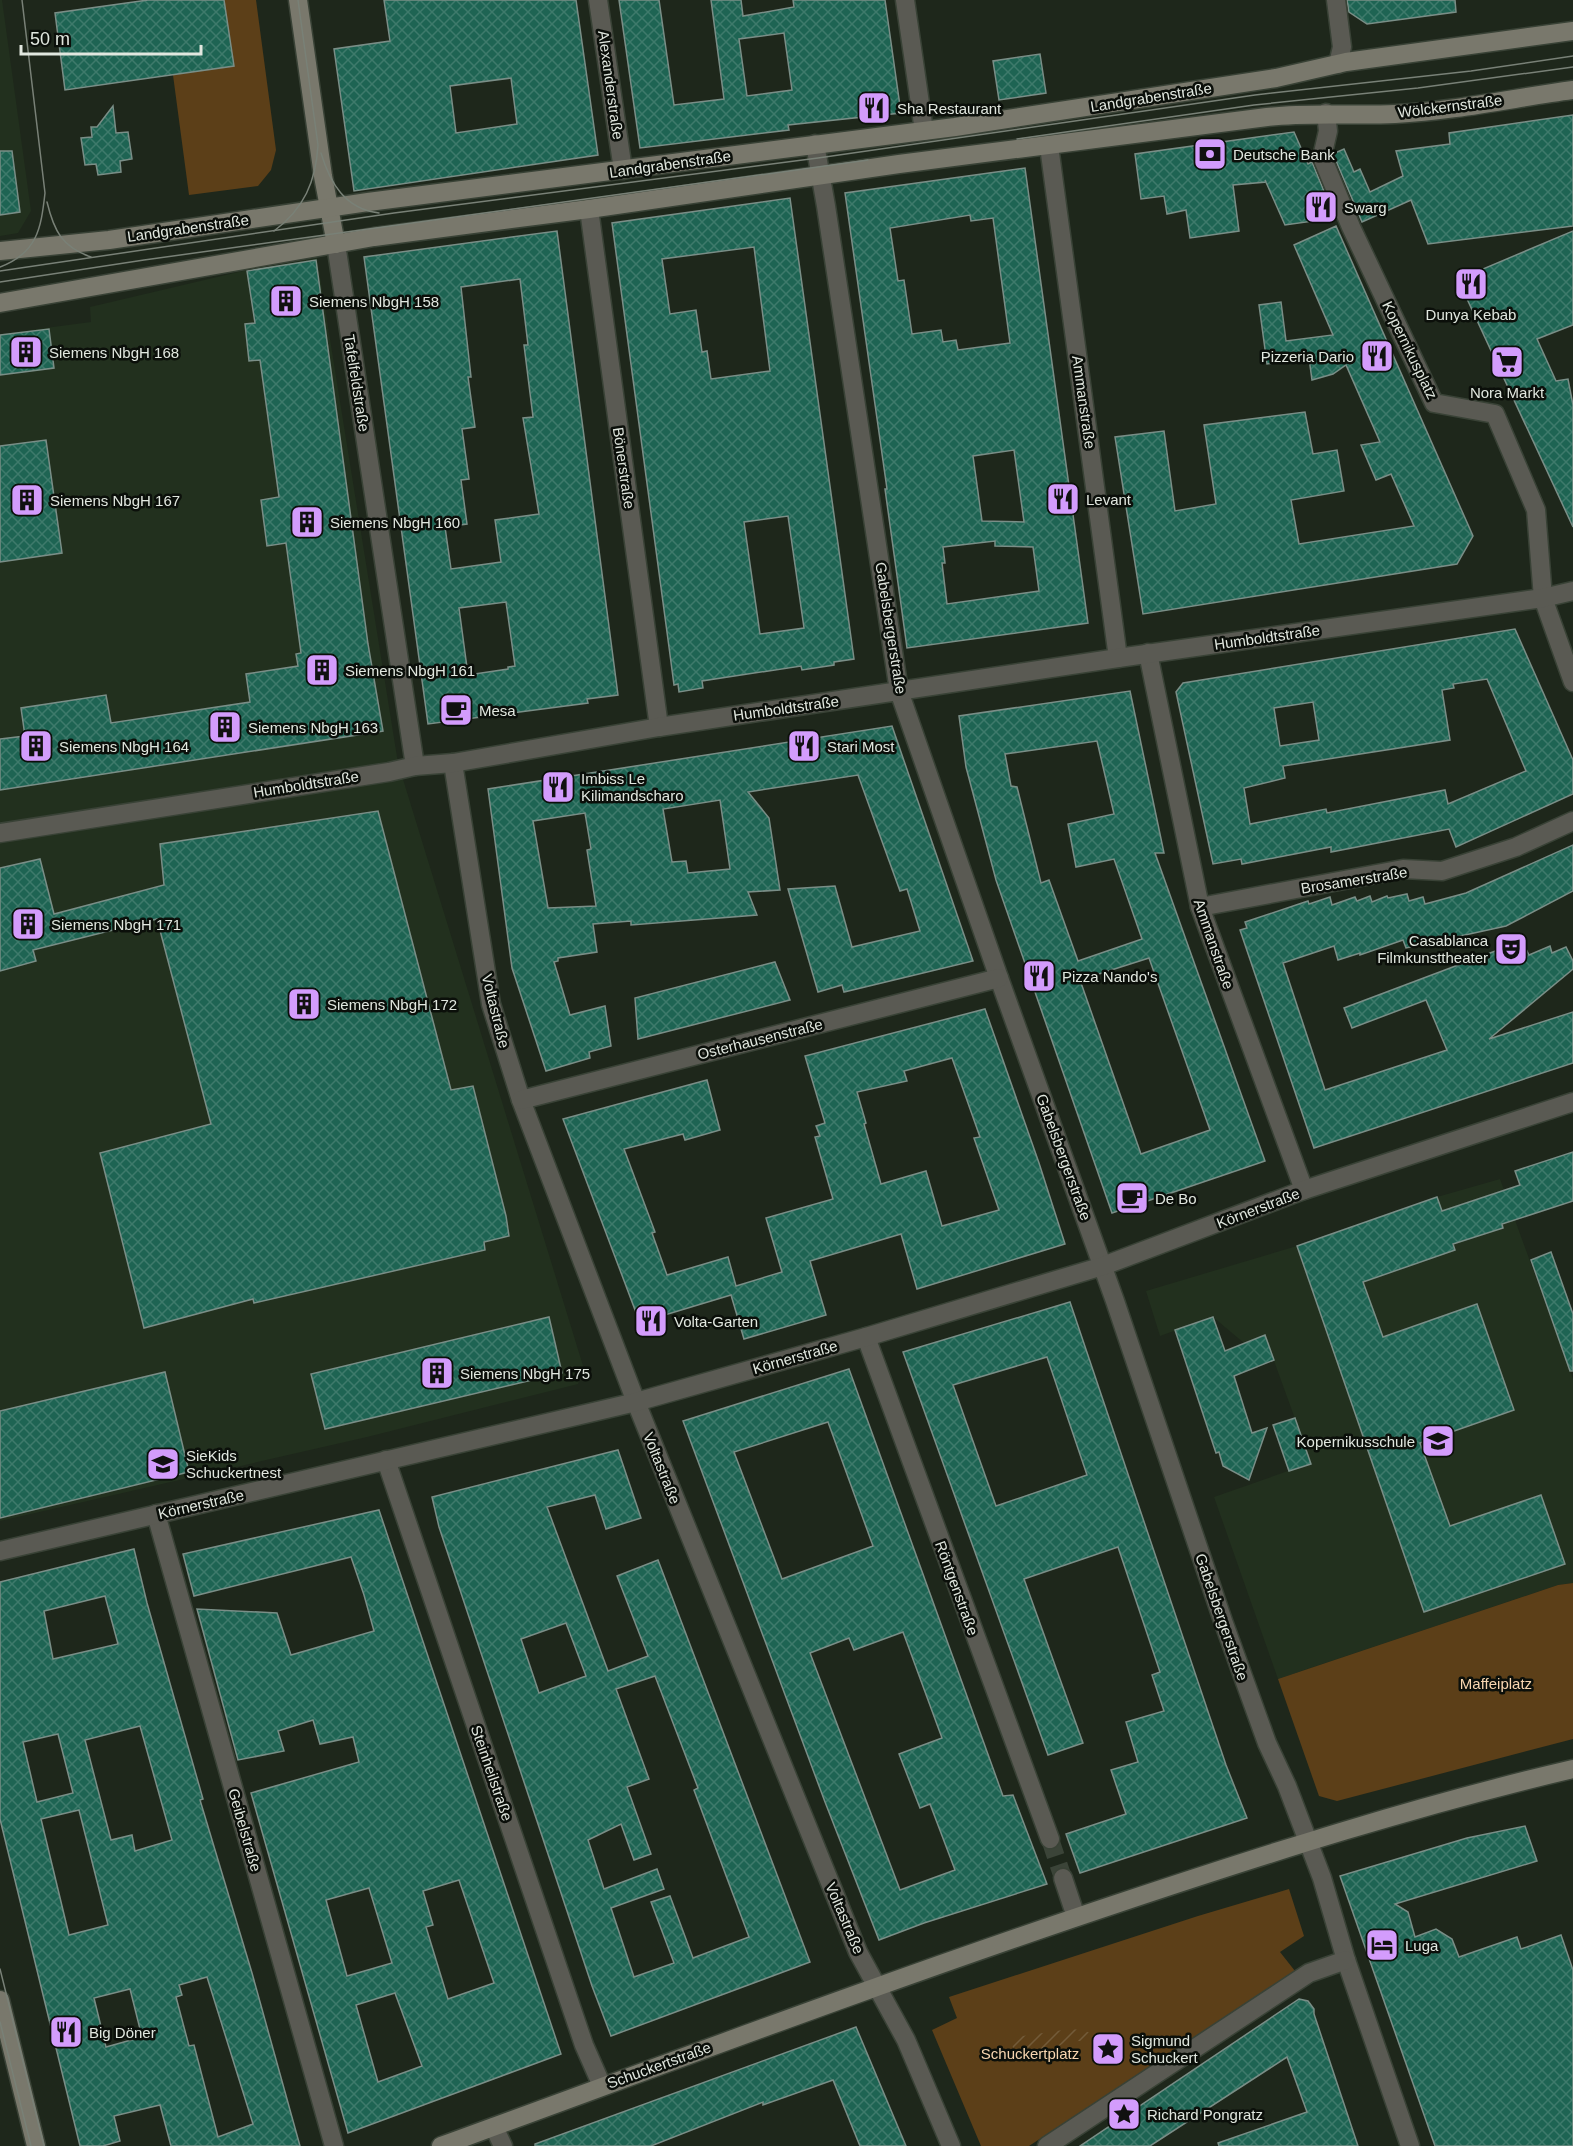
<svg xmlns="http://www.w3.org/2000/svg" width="1573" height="2146" font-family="Arial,sans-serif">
<defs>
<pattern id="garden-furrows" width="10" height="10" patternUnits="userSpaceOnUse" patternTransform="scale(1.5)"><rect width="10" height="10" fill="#5c3f18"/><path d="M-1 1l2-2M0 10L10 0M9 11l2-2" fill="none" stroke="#735b39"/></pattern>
<pattern id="building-cross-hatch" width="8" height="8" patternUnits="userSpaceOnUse" patternTransform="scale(1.5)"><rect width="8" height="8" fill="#1e6453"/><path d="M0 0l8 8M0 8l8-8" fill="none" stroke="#3e7a6b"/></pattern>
</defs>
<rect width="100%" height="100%" fill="#1e271b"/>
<g fill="#22301e">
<path d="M0,0H2L31,211L18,233L0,236Z"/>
<path d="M317,258L398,763L584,1369L578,1384L367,1437L0,1521V334L91,322L90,307L247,270Z"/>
<path d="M1500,1179L1573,1379V1583L1558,1585L1278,1679L1214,1497L1311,1463L1265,1336L1244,1343L1213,1317L1160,1336L1146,1291L1297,1246L1437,1197Z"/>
</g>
<g fill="#5c3f18">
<path d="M224,0H256L276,150L271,170L258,186L189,195L173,75L233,66Z"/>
<path d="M1573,1583V1739L1337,1801L1319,1796L1278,1679L1558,1585Z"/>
<path d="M1289,1889L1304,1936L1280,1952L1295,1971L1029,2146H981L932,2030L957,2018L949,1997L1198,1916Z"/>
</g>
<path fill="url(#garden-furrows)" d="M1070,2029L1082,2030L1093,2034L1090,2043L1079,2041L1066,2042L1047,2053L1025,2049L1015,2052L1009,2038Z"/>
<g fill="url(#building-cross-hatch)" stroke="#7a8e87" stroke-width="1.5" fill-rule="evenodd">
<path d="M148,0H224L234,66L65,90L55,13Z"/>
<path d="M384,0H576L598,155L354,191L334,49L390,41ZM511,78L517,124L456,133L450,86Z"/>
<path d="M619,0H659L674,105L724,99L711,0H741L743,16L794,7L793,0H885L901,113L788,125L789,130L640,148ZM784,33L792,90L747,96L739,39Z"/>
<path d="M1347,0H1455L1456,12L1367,24L1349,12Z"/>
<path d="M1040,54L1046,93L999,100L993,61Z"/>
<path d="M113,106L116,133L128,132L132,159L120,161L121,172L98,175L96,164L85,165L81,138L92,137L91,127H97Z"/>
<path d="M1573,115V226L1428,244L1411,200L1362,222L1334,156L1335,153L1344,149L1354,172L1360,169L1370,192L1403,176L1396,151L1450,144L1449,133Z"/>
<path d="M1294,132L1308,164L1312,162L1335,218L1285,225L1265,180L1266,182L1233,185L1239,231L1190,238L1186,210L1167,214L1164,196L1141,199L1135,154Z"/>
<path d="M0,151H12L20,212L0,215Z"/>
<path d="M1025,168L1088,623L907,648L885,489H887L845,193ZM970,215L971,221L993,218L1010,343L958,350L956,340L943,342L941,330L912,334L904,280L898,281L890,228ZM1014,450L1024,522L982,521L973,456ZM995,541V546L1033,547L1039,591L947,604L942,563H945L943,547Z"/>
<path d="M790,198L854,659L834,662V665L802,670L801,666L702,681L703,688L679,692L678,684L674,685L669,647L612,223ZM754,247L770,371L711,379L707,351L702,352L696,310L670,314L662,259ZM788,516L804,628L760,634L744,522Z"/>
<path d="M1336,226L1473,536L1457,564L1143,614L1115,437L1164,431L1175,511L1216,504L1204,425L1305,412L1313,454L1337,450L1344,491L1291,500L1299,544L1414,526L1391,474L1376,480L1361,445L1380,442L1346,365L1333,374L1312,380L1309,358L1267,364L1259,305L1281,302L1286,341L1333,335L1294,245Z"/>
<path d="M557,231L618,695L587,699L588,703L428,724L364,257ZM520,279L528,345H524L533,417L523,418L539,514L495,520L501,562L451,569L445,527L467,524L461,480L469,479L462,429L475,427L468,377H471L461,287ZM506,602L515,666L508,667V669L468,675L459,608Z"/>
<path d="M1573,231V325L1537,339L1556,381L1568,379L1573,405V527L1461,286L1464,277Z"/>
<path d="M316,260L368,644L383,731L0,790V739L25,736L21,708L106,695L111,723L250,702L246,674L298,666L296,654L301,653L286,543L267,546L261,500L279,497L260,360L249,361L245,324L255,323L247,271Z"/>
<path d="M49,329L54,368L0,375V335Z"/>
<path d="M46,440L62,553L0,562V446Z"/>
<path d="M1515,629L1573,760V794L1456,847L1449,829L1331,852V847L1242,864L1241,859L1213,864L1176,692L1183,683ZM1487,679L1526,771L1448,804L1445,790L1327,813L1326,809L1250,824L1244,788L1285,778L1283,766L1450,740L1442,690L1454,688L1453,684ZM1313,702L1319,740L1280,746L1274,708Z"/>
<path d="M1130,691L1164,853H1155L1265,1161L1112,1213L996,880L966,767L959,716ZM1097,741L1114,814L1068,824L1076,867L1114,859L1142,939L1078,961L1049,880L1041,883L1017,787L1011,786L1005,754ZM1149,958L1210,1130L1141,1154L1080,980Z"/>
<path d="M892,726L973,961L844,992L842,985L818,992L788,889L835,886L852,947L920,931L907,889L900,891L858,775L748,792L769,818L780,890L748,892L757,915L631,925V921L593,924L597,952L558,958V961L554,962L570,1015L605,1006L611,1046L589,1052L590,1058L546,1071L512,968L488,789ZM720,800L730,869L688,873L686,861L672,862L663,809ZM585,813L591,849L587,850L596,906L548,908L533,821Z"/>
<path d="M378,811L451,1090L473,1086L506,1216L509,1236L484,1242L485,1250L254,1303L253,1299L144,1328L100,1153L211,1124L157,919L33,950L36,961L0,971V868L40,859L54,914L164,885L160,844Z"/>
<path d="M1573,845V891L1506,926L1406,948L1403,940L1360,955V953L1338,960L1334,946L1283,963L1325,1090L1447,1050L1426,1000L1352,1028L1344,1008L1522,941L1529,955L1550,946L1552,953L1566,947L1573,961V969L1489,1039L1573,1012V1063L1314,1148L1240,930L1247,928L1245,922L1308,901L1309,904L1330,897L1332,905L1355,897L1357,901L1370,896L1372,902L1387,896L1388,898L1407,894L1409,901L1423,897L1425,904L1466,893Z"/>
<path d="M775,962L790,1000L638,1039L635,998Z"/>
<path d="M985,1009L1039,1163L1065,1244L917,1289L901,1234L810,1261L826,1315L744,1339L731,1295L658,1317L661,1326L643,1331L563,1119L707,1080L720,1130L685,1140L683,1134L624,1149L655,1232L652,1233L667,1275L728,1257L736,1286L782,1272L766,1218L833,1199L815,1137L820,1136L816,1126L825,1123L805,1056ZM952,1058L980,1137L974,1138L999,1210L942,1226L926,1171L881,1184L864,1124L866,1123L857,1092L907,1081L904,1071Z"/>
<path d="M1573,1152V1201L1502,1224L1503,1228L1453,1244L1455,1250L1363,1282L1383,1337L1477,1304L1514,1410L1420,1443L1450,1526L1541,1495L1565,1564L1424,1612L1297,1246L1437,1197L1442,1211L1520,1185L1515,1171Z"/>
<path d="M1551,1252L1573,1314V1371H1570L1531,1260Z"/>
<path d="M1070,1302L1226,1765L1247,1818L1080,1873L1066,1834L1126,1814L1111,1770L1138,1762L1126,1722L1164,1711L1152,1675L1160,1672L1118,1547L1024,1579L1083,1743L1048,1755L903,1352ZM1047,1357L1087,1475L996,1506L953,1385Z"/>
<path d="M549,1317L562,1373L325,1429L311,1374Z"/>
<path d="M1213,1317L1225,1351L1265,1335L1274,1360L1234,1376L1252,1433L1267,1428L1249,1480L1223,1466L1219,1452L1216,1453L1175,1330Z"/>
<path d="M849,1369L1003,1796L1013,1795L1047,1884L924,1923L879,1940L825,1802L683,1421ZM828,1422L873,1546L782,1579L734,1452ZM903,1632L942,1738L899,1754L920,1808L930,1804L955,1870L900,1890L810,1653L849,1638L854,1650Z"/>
<path d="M165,1372L189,1472L0,1518V1411Z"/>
<path d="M1295,1418L1311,1464L1289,1471L1273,1425Z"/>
<path d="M618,1450L641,1518L606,1529L595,1495L547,1507L608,1671L648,1656L617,1576L658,1560L810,1962L611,2036L592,1986L439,1527L432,1497ZM566,1623L586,1676L539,1693L521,1639ZM655,1676L698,1788L694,1790L749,1937L693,1958L670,1896L651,1902L674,1963L634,1977L611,1908L664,1889L657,1869L604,1889L588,1840L621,1824L634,1860L651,1854L627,1787L649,1779L616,1689Z"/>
<path d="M379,1510L561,2054L348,2133L251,1793L359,1762L353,1737L320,1744L313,1720L278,1731L284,1751L238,1760L197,1609L277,1613L291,1655L374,1631L364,1595L351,1557L194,1596L183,1554ZM459,1880L494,1983L448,1999L426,1927L433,1925L423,1891ZM369,1888L392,1963L347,1976L326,1900ZM395,1993L422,2066L378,2082L356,2005Z"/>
<path d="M134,1549L147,1603L203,1799L200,1800L252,1973L300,2146H171L160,2105L114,2116L120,2141L103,2146H80L0,1819V1582ZM105,1596L118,1644L53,1659L44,1611ZM140,1726L172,1840L135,1851L132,1835L111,1840L85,1740ZM58,1734L73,1793L37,1802L23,1742ZM79,1810L108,1925L69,1935L41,1819ZM207,1977L253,2124L218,2137L194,2045L189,2046L176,1997L182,1995L179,1985ZM130,1989L142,2037L106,2047L94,1998Z"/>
<path d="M1525,1826L1537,1861L1395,1904L1408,1912L1415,1937L1436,1929L1452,1939L1459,1957L1517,1937L1521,1949L1561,1935L1573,1970V2146H1435L1340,1876L1467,1838Z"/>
<path d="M1299,1999L1308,2001L1314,2009V2014L1358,2146H1219L1218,2143L1307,2112L1287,2057L1150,2146H1080Z"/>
<path d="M856,2027L906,2146H860L833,2080L763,2105V2102L651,2146H535V2144Z"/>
</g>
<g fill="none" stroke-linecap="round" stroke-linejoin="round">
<path stroke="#3b4438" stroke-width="18" stroke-dasharray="18 9" stroke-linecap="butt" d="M1050,1839L1063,1878"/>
<g stroke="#394236" stroke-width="21">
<g id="street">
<path d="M598,0L623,170"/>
<path d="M905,0L924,131"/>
<path d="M1336,0L1342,47L1338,64"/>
<path d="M1326,113L1328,131L1322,157L1351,227L1434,403L1495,414L1536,510L1543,598L1573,682"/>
<path d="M815,144L826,206L899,691L999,978L1115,1301L1223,1621L1267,1743L1287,1786L1322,1878L1346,1960L1410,2146"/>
<path d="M1049,146L1118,658"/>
<path d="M589,209L659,727"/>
<path d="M336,244L415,766"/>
<path d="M1148,653L1200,907L1304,1190"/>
<path d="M453,763L491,1004L521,1100L636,1402L858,1952L906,2040L951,2146"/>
<path d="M0,833L389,772L415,766L453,763L659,727L1118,658L1543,598L1573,591"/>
<path d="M1200,907L1403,869L1442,871L1516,847L1573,821"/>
<path d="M521,1100L999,978"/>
<path d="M866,1337L1050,1839"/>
<path d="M386,1460L584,2045L602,2086"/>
<path d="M156,1514L334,2146"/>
<path d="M0,1551L636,1402L866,1337L1103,1266L1304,1190L1573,1102"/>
<path d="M1063,1878L1076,1917"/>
<path d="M494,2127L503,2146"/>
<path d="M1047,2146L1309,1973L1346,1960"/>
</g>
</g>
<g stroke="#394236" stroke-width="21">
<g id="secondary">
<path d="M298,0L323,176L336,244"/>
<path d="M0,251L109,240L368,202L955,127L1276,78L1346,62L1573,31"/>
<path d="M0,303L374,237L589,209L899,164L1267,117C1310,112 1352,116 1395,114C1455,111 1514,98 1573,90"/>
<path d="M0,2000L36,2146"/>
<path d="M441,2146C666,2064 891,1979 1119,1903C1269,1853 1419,1805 1573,1769"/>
</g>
</g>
<use href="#street" stroke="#5a5a53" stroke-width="18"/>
<use href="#secondary" stroke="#79786c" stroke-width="18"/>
<g stroke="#798177" stroke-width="1.5">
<path d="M1017,139L1254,105L1418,88L1573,67"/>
<path d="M321,153C330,183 345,209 379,213"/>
<path d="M47,202C54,231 62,247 91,257"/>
<path d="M274,231C304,209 316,181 318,145L298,0"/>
<path d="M0,267C37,253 41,229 45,193L22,0"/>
<path d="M0,271L394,213L818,158L1255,95L1471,71L1573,56"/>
<path d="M0,282L144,260L868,160"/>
<path d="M0,1969L44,2146"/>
<path d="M0,2022L31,2146"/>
</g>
</g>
<defs>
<g id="restaurant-square" transform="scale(1.725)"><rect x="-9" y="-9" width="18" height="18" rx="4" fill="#d39cfc" stroke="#0b0f0a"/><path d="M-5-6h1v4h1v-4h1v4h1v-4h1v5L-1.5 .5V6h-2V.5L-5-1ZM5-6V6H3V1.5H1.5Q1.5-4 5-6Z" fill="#111"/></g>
<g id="bank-square" transform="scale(1.725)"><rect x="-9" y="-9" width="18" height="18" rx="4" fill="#d39cfc" stroke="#0b0f0a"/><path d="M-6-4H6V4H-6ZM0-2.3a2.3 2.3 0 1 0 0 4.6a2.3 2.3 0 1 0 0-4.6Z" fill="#111"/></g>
<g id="building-square" transform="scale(1.725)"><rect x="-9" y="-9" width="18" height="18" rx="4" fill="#d39cfc" stroke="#0b0f0a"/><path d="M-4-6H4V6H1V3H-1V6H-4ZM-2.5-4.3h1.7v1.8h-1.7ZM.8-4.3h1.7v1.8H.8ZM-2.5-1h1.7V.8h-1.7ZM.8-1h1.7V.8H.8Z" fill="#111"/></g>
<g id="supermarket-square" transform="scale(1.725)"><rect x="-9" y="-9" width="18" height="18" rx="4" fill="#d39cfc" stroke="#0b0f0a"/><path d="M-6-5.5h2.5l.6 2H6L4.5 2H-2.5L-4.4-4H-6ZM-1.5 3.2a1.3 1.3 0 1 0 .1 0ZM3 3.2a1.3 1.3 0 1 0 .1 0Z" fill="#111"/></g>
<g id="cafe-square" transform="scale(1.725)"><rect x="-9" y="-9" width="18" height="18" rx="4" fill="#d39cfc" stroke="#0b0f0a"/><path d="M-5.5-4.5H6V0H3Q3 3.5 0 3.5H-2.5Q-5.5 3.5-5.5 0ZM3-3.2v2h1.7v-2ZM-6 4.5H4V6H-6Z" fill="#111"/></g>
<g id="theatre-square" transform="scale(1.725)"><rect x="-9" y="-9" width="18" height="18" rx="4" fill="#d39cfc" stroke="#0b0f0a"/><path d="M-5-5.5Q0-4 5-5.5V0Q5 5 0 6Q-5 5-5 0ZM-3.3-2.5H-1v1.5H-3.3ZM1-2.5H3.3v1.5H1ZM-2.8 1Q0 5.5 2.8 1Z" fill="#111"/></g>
<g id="school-square" transform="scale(1.725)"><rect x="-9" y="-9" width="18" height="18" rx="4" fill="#d39cfc" stroke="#0b0f0a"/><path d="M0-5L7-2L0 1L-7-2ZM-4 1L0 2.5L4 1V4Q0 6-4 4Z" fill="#111"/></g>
<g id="hotel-square" transform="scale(1.725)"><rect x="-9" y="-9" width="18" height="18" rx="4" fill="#d39cfc" stroke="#0b0f0a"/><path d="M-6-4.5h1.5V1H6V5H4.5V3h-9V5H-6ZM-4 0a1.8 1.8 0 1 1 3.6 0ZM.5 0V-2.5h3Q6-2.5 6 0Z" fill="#111"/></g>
<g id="sight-square" transform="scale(1.725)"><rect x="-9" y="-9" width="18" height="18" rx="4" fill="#d39cfc" stroke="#0b0f0a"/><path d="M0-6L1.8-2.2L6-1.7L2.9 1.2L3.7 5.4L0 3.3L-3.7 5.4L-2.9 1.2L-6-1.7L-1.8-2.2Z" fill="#111"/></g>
</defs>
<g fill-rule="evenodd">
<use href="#restaurant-square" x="874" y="108"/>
<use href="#bank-square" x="1210" y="154"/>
<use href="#restaurant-square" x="1321" y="207"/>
<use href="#restaurant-square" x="1471" y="284"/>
<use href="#building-square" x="286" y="301"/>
<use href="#building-square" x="26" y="352"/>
<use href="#restaurant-square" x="1377" y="356"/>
<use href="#supermarket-square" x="1507" y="362"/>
<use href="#restaurant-square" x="1063" y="499"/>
<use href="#building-square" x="27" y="500"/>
<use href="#building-square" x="307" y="522"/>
<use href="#building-square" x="322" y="670"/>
<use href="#cafe-square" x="456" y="710"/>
<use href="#building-square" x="225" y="727"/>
<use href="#building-square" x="36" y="746"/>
<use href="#restaurant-square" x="804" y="746"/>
<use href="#restaurant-square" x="558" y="787"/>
<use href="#building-square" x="28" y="924"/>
<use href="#theatre-square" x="1511" y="949"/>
<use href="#restaurant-square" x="1039" y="976"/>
<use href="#building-square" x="304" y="1004"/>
<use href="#cafe-square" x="1132" y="1198"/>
<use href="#restaurant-square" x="651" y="1321"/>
<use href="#building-square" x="437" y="1373"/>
<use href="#school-square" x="1438" y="1441"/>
<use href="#school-square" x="163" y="1464"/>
<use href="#hotel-square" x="1382" y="1945"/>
<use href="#restaurant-square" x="66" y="2032"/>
<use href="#sight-square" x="1108" y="2049"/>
<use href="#sight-square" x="1124" y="2114"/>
</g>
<g text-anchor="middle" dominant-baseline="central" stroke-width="5" stroke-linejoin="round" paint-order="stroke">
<g font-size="15" fill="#e1e7df" stroke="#0b0f0a">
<text transform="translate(611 85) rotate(82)">Alexanderstraße</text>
<text transform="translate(1151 97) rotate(-9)">Landgrabenstraße</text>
<text transform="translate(1450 106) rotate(-7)">Wölckernstraße</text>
<text transform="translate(670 164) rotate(-8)">Landgrabenstraße</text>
<text transform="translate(188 228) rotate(-8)">Landgrabenstraße</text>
<text transform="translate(1410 350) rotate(64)">Kopernikusplatz</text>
<text transform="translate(357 383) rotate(81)">Tafelfeldstraße</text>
<text transform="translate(1084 402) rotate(82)">Ammanstraße</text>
<text transform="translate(624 468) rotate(82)">Bönerstraße</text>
<text transform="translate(891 628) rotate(81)">Gabelsbergerstraße</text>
<text transform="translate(1267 637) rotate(-8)">Humboldtstraße</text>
<text transform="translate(786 708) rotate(-8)">Humboldtstraße</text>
<text transform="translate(306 784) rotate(-9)">Humboldtstraße</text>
<text transform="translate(1354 880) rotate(-9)">Brosamerstraße</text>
<text transform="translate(1214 944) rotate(71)">Ammanstraße</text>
<text transform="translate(496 1011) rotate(76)">Voltastraße</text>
<text transform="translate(760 1039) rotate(-14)">Osterhausenstraße</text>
<text transform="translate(1064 1157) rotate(70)">Gabelsbergerstraße</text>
<text transform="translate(1258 1208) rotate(-21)">Körnerstraße</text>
<text transform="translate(795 1357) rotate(-16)">Körnerstraße</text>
<text transform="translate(662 1468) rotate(68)">Voltastraße</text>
<text transform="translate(201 1504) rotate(-13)">Körnerstraße</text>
<text transform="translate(957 1588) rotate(70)">Röntgenstraße</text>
<text transform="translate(1222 1617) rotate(71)">Gabelsbergerstraße</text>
<text transform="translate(492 1773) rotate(71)">Steinheilstraße</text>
<text transform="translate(245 1830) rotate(74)">Geibelstraße</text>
<text transform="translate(845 1918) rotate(67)">Voltastraße</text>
<text transform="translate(659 2065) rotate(-20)">Schuckertstraße</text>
</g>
<g font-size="15" fill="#e1e7df" stroke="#0b0f0a" text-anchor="start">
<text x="897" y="108">Sha Restaurant</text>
<text x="1233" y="154">Deutsche Bank</text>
<text x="1344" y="207">Swarg</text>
<text x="309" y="301">Siemens NbgH 158</text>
<text x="1471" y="314" text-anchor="middle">Dunya Kebab</text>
<text x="49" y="352">Siemens NbgH 168</text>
<text x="1354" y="356" text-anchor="end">Pizzeria Dario</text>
<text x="1507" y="392" text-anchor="middle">Nora Markt</text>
<text x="1086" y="499">Levant</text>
<text x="50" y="500">Siemens NbgH 167</text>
<text x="330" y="522">Siemens NbgH 160</text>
<text x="345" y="670">Siemens NbgH 161</text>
<text x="479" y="710">Mesa</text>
<text x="248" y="727">Siemens NbgH 163</text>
<text x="59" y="746">Siemens NbgH 164</text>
<text x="827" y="746">Stari Most</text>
<text x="581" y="778">Imbiss Le<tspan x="581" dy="17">Kilimandscharo</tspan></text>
<text x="51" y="924">Siemens NbgH 171</text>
<text x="1488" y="940" text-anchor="end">Casablanca<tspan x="1488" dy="17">Filmkunsttheater</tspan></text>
<text x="1062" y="976">Pizza Nando's</text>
<text x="327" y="1004">Siemens NbgH 172</text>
<text x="1155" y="1198">De Bo</text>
<text x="674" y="1321">Volta-Garten</text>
<text x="460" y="1373">Siemens NbgH 175</text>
<text x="1415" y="1441" text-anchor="end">Kopernikusschule</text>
<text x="186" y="1455">SieKids<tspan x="186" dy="17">Schuckertnest</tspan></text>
<text x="1405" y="1945">Luga</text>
<text x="89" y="2032">Big Döner</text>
<text x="1131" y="2040">Sigmund<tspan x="1131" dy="17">Schuckert</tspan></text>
<text x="1147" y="2114">Richard Pongratz</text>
</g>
<g font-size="15" fill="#f8d6b0" stroke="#0b0f0a">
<text x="1496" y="1683">Maffeiplatz</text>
<text x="1030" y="2053">Schuckertplatz</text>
</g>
</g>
<path d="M21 45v9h180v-9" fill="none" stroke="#e1e7df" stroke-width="3"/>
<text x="30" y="45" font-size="18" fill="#e1e7df" stroke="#0b0f0a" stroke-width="4.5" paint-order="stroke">50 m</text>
</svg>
